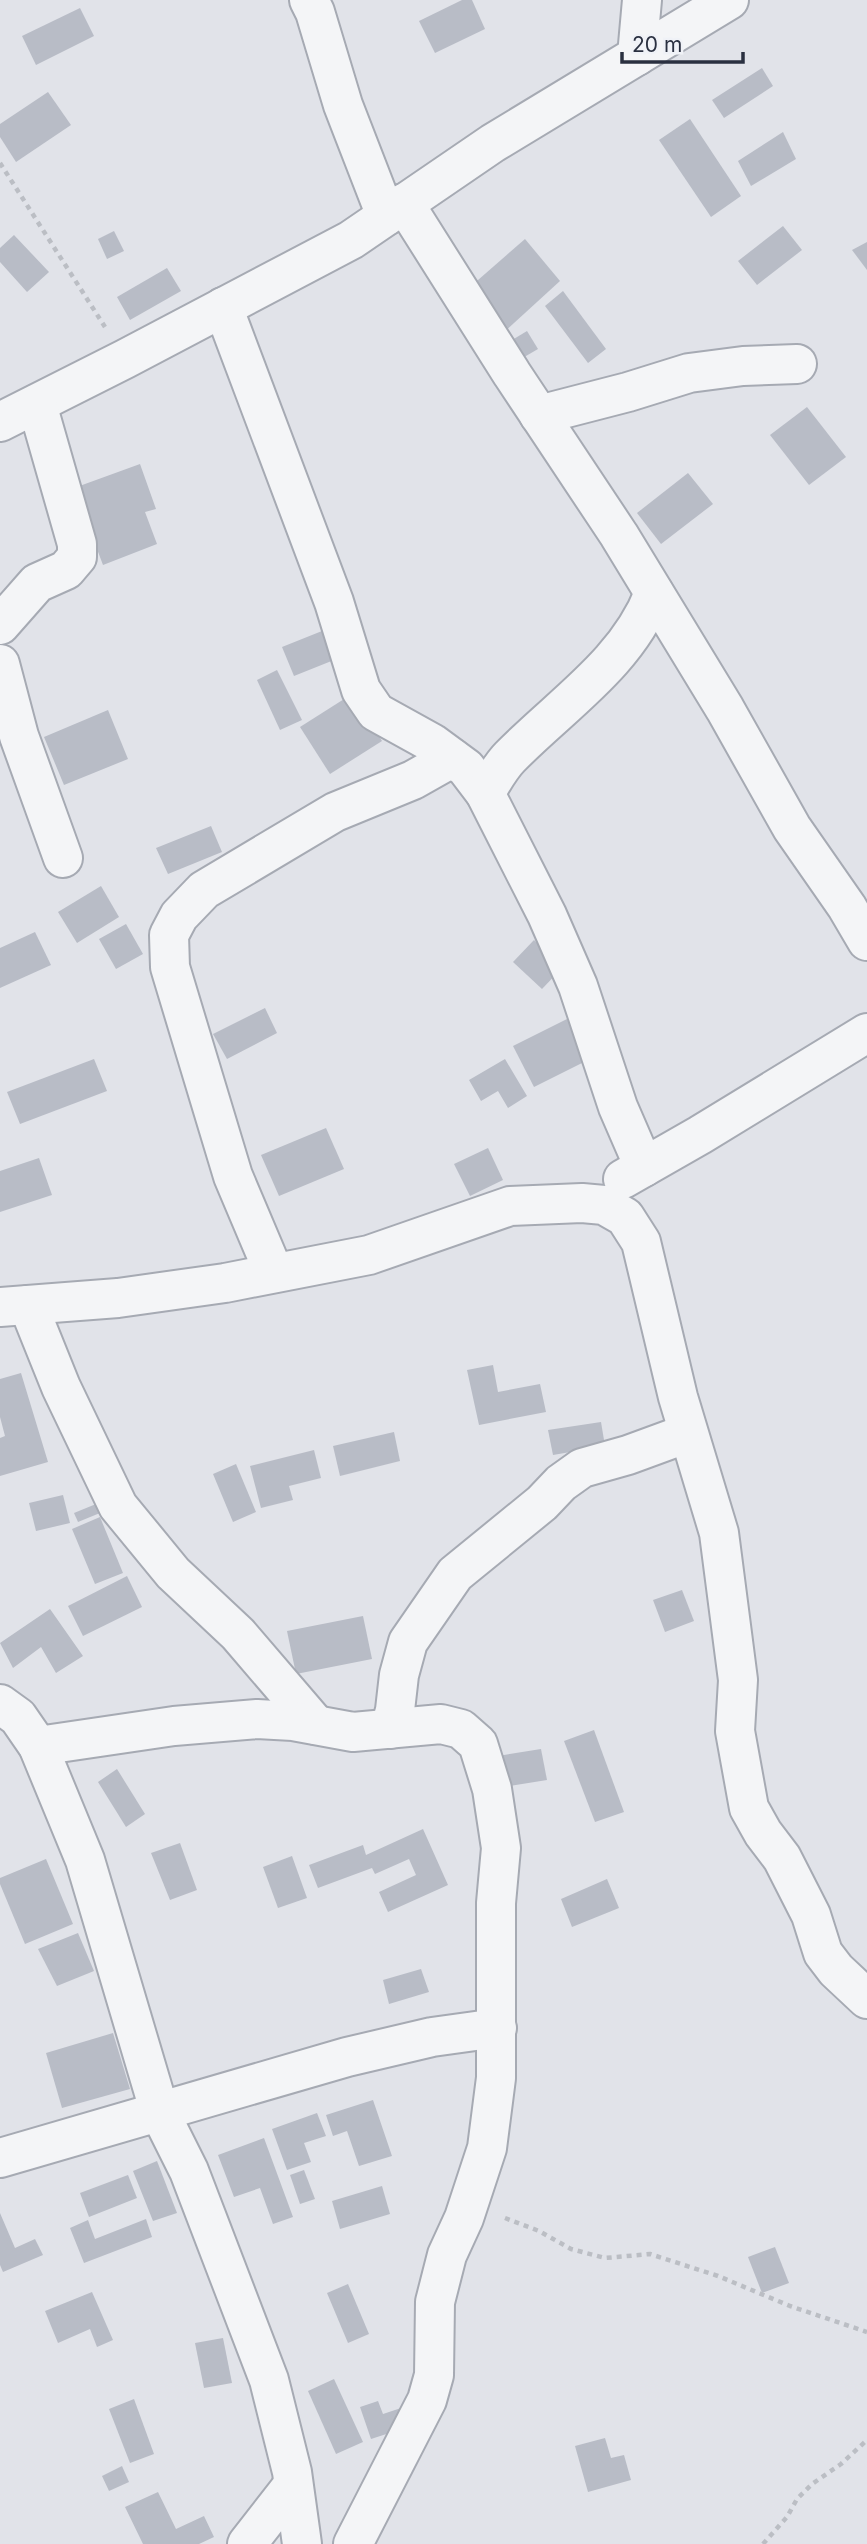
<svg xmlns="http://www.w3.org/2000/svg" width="867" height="2544" font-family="Inter,sans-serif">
<rect width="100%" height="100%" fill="#e1e3e9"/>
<g fill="#b8bcc6">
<path d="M462,0H472L485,29L435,53L419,21Z"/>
<path d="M80,8L94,36L36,65L22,36Z"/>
<path d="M762,68L773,86L724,118L712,100Z"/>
<path d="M48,92L71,125L16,162L0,137V124Z"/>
<path d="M690,119L741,196L711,217L659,140Z"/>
<path d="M783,132L796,159L751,186L738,161Z"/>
<path d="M783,226L802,250L757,285L738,261Z"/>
<path d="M114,231L124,251L107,259L98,239Z"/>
<path d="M14,235L49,272L27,292L0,262V248Z"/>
<path d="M525,239L560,281L501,335L462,294Z"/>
<path d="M867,242V270L852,250Z"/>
<path d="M167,268L181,291L130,320L117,297Z"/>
<path d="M563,291L606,349L588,363L545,306Z"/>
<path d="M527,331L538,349L514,363L504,345Z"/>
<path d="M807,407L846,457L809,485L770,435Z"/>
<path d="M140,464L156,509L145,512L157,544L103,565L74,488Z"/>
<path d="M688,473L713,504L661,544L637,513Z"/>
<path d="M332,627L344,656L294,676L282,647Z"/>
<path d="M277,670L302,720L280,730L257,680Z"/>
<path d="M352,694L382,741L330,774L300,727Z"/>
<path d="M108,710L128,759L64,785L44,737Z"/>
<path d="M211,826L222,852L168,874L156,848Z"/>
<path d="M101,886L119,917L77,943L58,912Z"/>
<path d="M126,924L143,954L116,969L99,939Z"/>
<path d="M35,932L51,965L0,988V948Z"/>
<path d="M534,940L562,968L542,989L513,962Z"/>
<path d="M265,1008L277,1033L227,1059L213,1034Z"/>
<path d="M567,1019L588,1060L534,1087L513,1046Z"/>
<path d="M94,1059L107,1091L20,1124L7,1092Z"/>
<path d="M505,1059L527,1096L508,1108L498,1091L481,1101L469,1080Z"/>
<path d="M326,1128L344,1169L279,1196L261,1155Z"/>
<path d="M488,1148L503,1180L470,1196L454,1164Z"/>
<path d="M39,1158L52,1195L0,1212V1171Z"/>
<path d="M493,1365L498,1392L540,1384L546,1412L479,1425L467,1370Z"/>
<path d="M21,1373L48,1462L0,1476V1438L5,1436L0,1417V1379Z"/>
<path d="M601,1422L605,1446L553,1455L548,1430Z"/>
<path d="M394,1432L400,1461L340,1476L333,1446Z"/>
<path d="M314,1450L321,1478L289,1486L293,1500L261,1508L250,1466Z"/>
<path d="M236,1464L256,1512L233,1522L213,1474Z"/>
<path d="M63,1495L70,1523L36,1531L29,1503Z"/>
<path d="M96,1504L100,1513L78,1522L74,1513Z"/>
<path d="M100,1517L123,1573L95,1584L72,1529Z"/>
<path d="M127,1576L142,1607L83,1636L68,1606Z"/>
<path d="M682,1590L694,1621L665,1632L653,1600Z"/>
<path d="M50,1609L83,1656L56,1673L41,1647L13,1668L0,1643Z"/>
<path d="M363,1616L372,1659L296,1674L287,1631Z"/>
<path d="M594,1730L624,1812L595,1822L564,1741Z"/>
<path d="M541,1749L547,1780L503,1787L498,1756Z"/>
<path d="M117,1769L145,1814L126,1827L98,1782Z"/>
<path d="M423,1829L448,1885L388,1912L379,1892L416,1875L409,1859L375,1874L372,1868L318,1888L309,1865L363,1845L366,1855Z"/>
<path d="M180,1843L197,1890L170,1900L151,1853Z"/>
<path d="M292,1856L307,1898L278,1908L263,1867Z"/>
<path d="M46,1859L73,1924L25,1944L0,1884V1878Z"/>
<path d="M607,1879L619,1908L572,1927L561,1899Z"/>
<path d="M78,1933L94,1971L57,1986L38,1949Z"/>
<path d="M421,1969L429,1992L389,2004L383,1980Z"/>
<path d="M113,2033L130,2089L62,2108L46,2053Z"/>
<path d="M373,2100L392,2156L359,2166L347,2131L333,2136L326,2115Z"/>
<path d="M317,2113L326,2136L304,2143L311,2162L287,2170L272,2129Z"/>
<path d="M264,2138L293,2217L273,2224L260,2188L234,2197L218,2155Z"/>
<path d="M157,2161L177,2213L153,2221L133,2171Z"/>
<path d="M304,2170L315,2199L300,2204L290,2175Z"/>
<path d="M128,2175L137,2198L89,2217L80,2193Z"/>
<path d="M382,2186L390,2214L340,2229L332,2201Z"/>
<path d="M0,2213L15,2248L35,2239L43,2255L3,2272L0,2265Z"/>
<path d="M146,2219L152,2237L84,2263L70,2228L88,2220L95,2239Z"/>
<path d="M775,2247L789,2283L762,2293L748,2257Z"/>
<path d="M348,2284L369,2334L348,2343L327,2293Z"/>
<path d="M92,2292L113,2340L97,2347L90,2329L58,2343L45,2311Z"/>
<path d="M223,2338L232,2383L204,2388L195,2343Z"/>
<path d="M334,2379L363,2442L336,2454L308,2391Z"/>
<path d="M134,2399L154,2454L130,2463L109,2409Z"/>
<path d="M378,2401L383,2414L401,2408L408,2427L371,2439L360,2407Z"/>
<path d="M605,2438L611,2458L624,2455L631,2480L588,2492L575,2446Z"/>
<path d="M122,2466L129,2482L109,2491L102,2476Z"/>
<path d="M158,2492L176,2529L204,2516L214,2537L199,2544H143L125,2507Z"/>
</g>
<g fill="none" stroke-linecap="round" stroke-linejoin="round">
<g stroke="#a6aab3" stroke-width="42">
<g id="minor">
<path d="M309,0L315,12L343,105L386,216"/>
<path d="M637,56L642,0"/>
<path d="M404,203L512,374L619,535L725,709L792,828L847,907L867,941"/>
<path d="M223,307L334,602L361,690L376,712L432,743L466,768L485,793L547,915L578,986L618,1107L644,1167"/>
<path d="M539,415L628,392L689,373L743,366L797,364"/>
<path d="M0,422L125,359L351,240L493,143L729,0"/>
<path d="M0,625L37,583L66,570L77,557V544L37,404"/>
<path d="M0,664L19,736L63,858"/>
<path d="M485,793C493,781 500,767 510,757C561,705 627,663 654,593"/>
<path d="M623,1179L700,1135L867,1033"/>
<path d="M274,1273L233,1176L170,967L169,935L179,916L204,890L335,812L413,780L452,758"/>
<path d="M28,1305L61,1387L118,1506L173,1573L238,1634L316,1725"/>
<path d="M0,1307L118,1298L225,1283L369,1255L510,1206L582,1203L604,1205L625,1217L641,1242L678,1397L719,1533L738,1680L735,1731L749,1808L763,1833L782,1858L811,1915L823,1953L836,1970L867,1999"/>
<path d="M0,1704L18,1717L38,1746L85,1860L160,2113L189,2171L269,2380L292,2472L302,2544"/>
<path d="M390,1729L395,1710L399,1675L408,1642L455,1574L542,1503L561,1483L582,1468L628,1455L688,1433"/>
<path d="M38,1746L174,1726L257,1719L293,1721L353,1732L441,1724L461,1729L478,1744L492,1789L501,1848L496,1903V2078L487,2148L464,2218L447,2255L435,2302L434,2375L427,2400L353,2544"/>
<path d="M0,2158L347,2057L432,2037L497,2028"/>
<path d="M247,2544L293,2485"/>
</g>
</g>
<g stroke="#bbbec4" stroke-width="4.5" stroke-dasharray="5 5" stroke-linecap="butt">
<path d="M0,163L105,327"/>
<path d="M505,2218L539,2231L571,2249L605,2258L650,2254L718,2276L790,2306L867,2332"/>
<path d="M763,2544L787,2517L797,2499L812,2484L841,2464L867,2440"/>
</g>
<use href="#minor" stroke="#f4f5f7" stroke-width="38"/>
</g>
<path d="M622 52v10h121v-10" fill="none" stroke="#2a3040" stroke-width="3.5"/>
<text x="632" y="52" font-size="21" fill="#2a3040" stroke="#f0f2f7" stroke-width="5" paint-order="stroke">20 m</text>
</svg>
